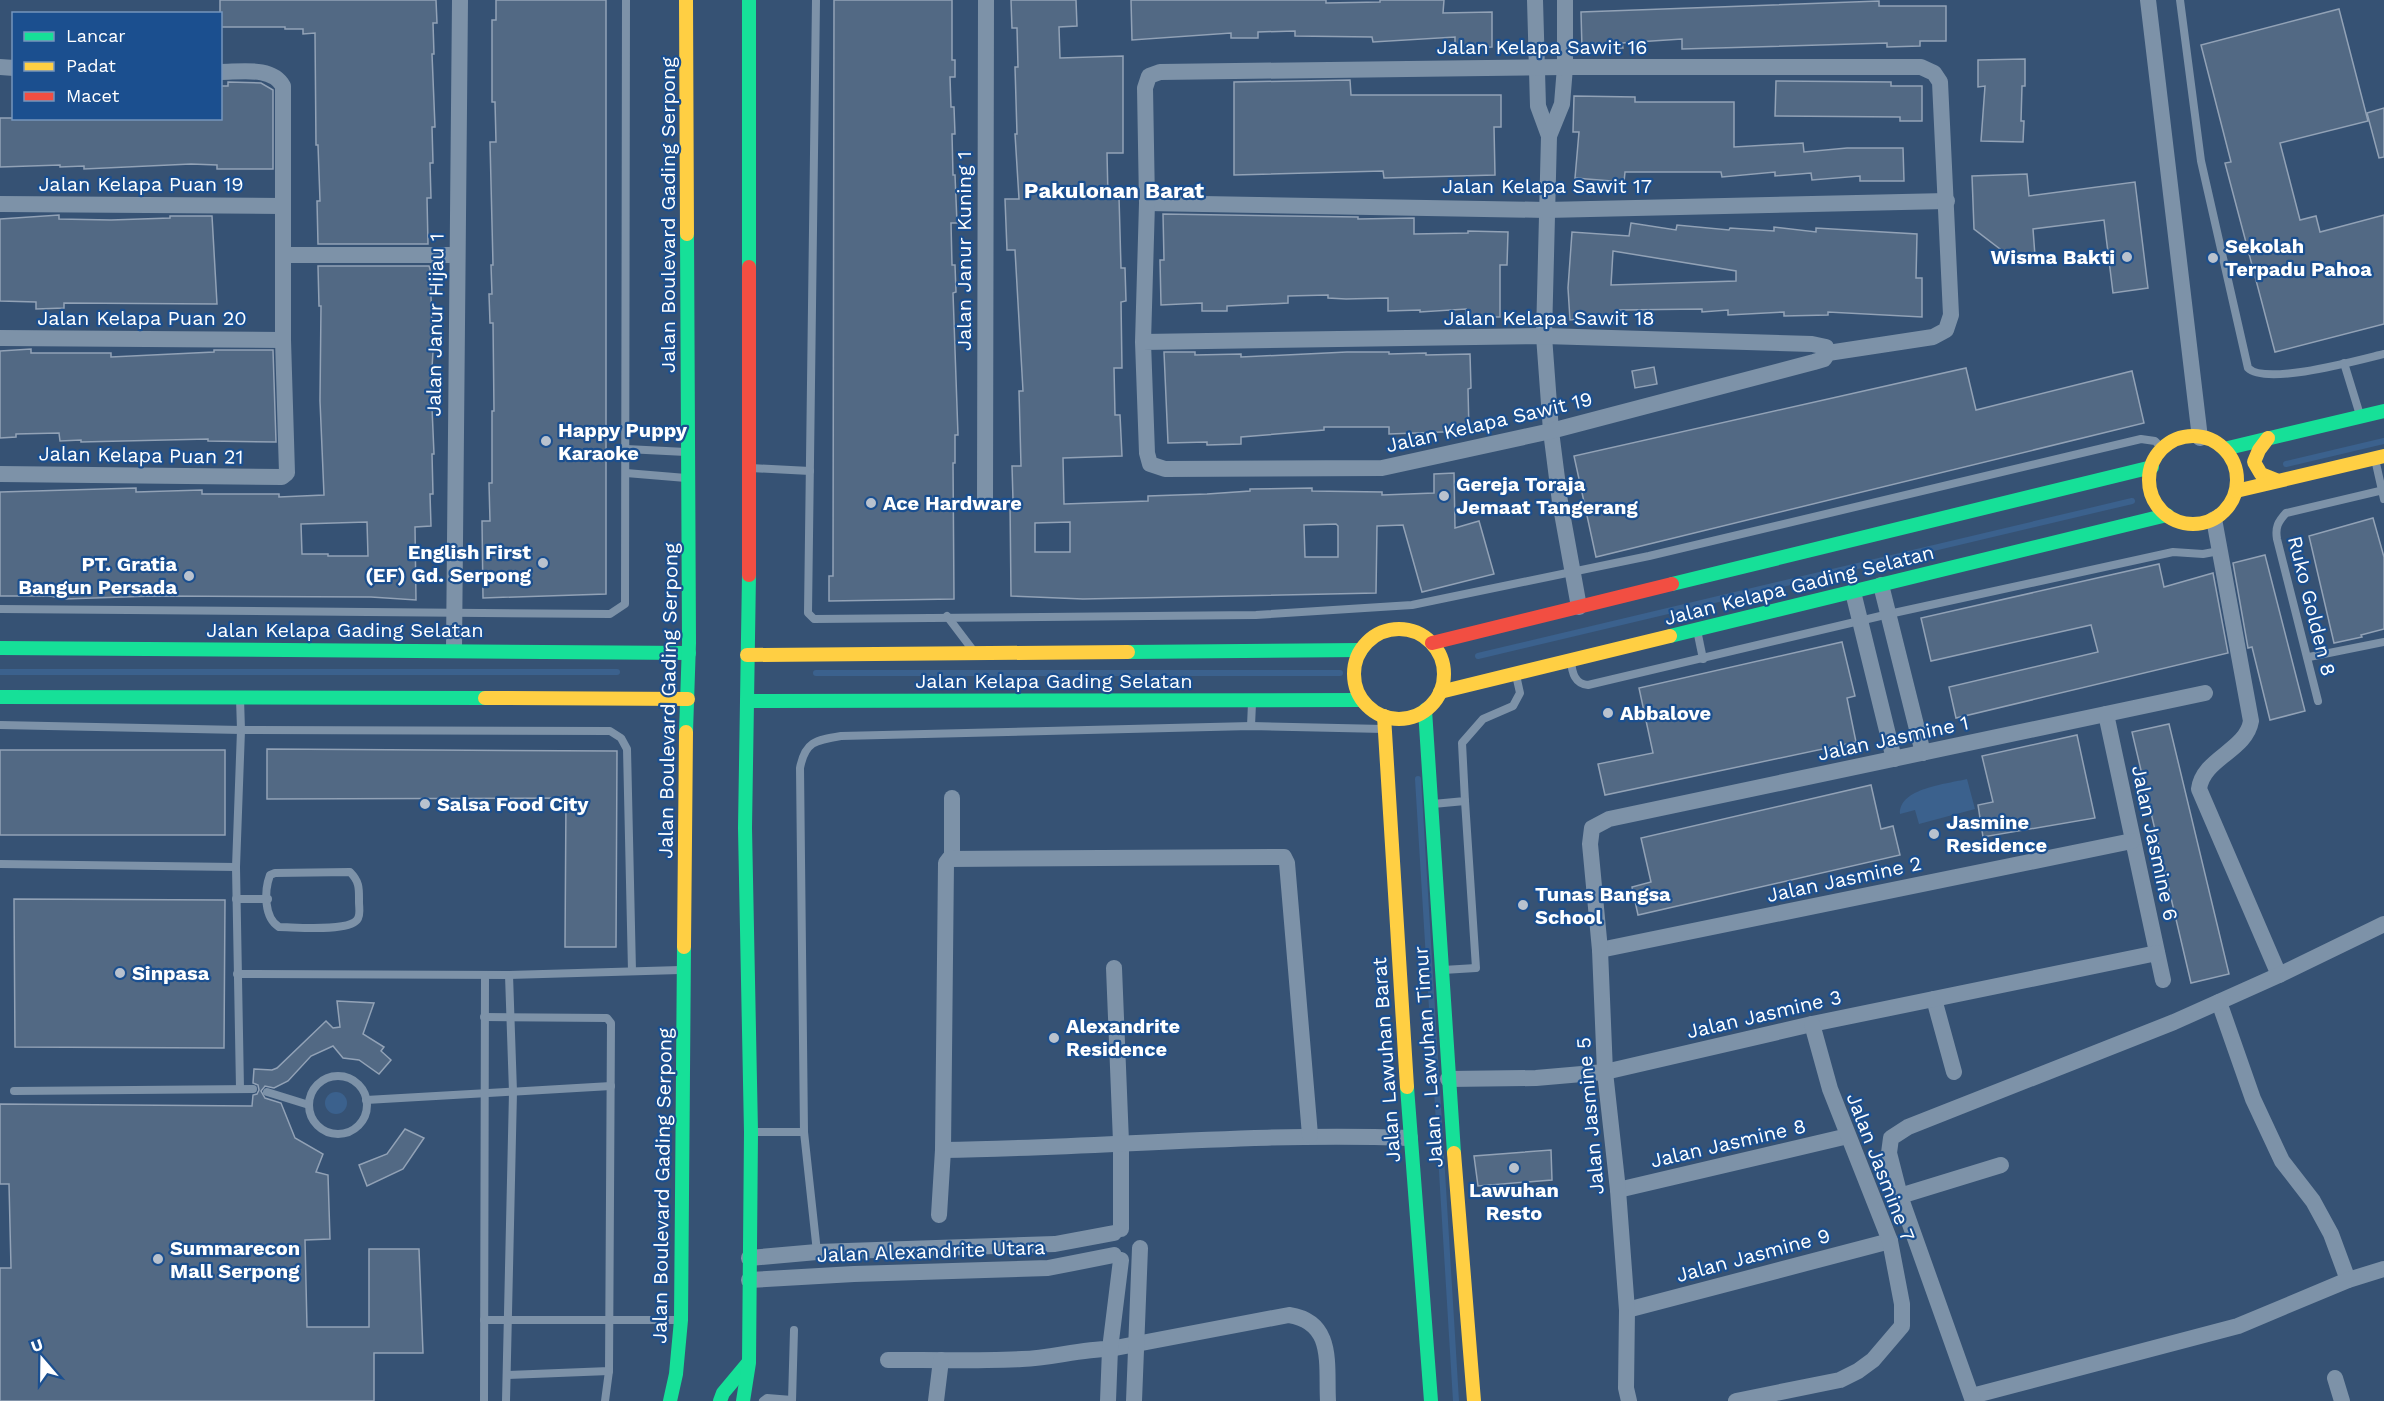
<svg xmlns="http://www.w3.org/2000/svg" width="2384" height="1401" font-family="'Work Sans',sans-serif">
<rect width="100%" height="100%" fill="#365274"/>
<g fill="#3b618d">
<path d="M1967,779L1975,809L1919,824L1915,810L1900,814C1899,788 1947,784 1967,779Z"/>
<circle cx="336" cy="1103" r="11"/>
</g>
<g fill="none" stroke-linecap="round" stroke-linejoin="round">
<g stroke="#3b618d" stroke-width="6">
<path d="M2286,464L2384,441"/>
<path d="M1478,656L2132,501"/>
<path d="M0,672H617"/>
<path d="M816,673H1340"/>
<path d="M1418,779L1456,1401"/>
</g>
</g>
<g fill="#526984" stroke="#92a2b6" stroke-width="1.5" fill-rule="evenodd">
<path d="M220,0H436L437,23H433L434,54H432L435,127H432L433,163H430L431,198H427L428,244H318L317,201H320L318,145H316L315,33L303,34V29H285V27H220Z"/>
<path d="M496,0H606V594L483,598L482,521H490L489,483H492V411H494L493,323H490L489,294H492L491,265H493L490,142H496L495,102H492V20H496Z"/>
<path d="M834,0H952V60H955V77H950L951,107H954L955,134H952L953,175H955L957,223H951L952,265H955L956,292L953,293L958,435H955V463H953L954,599L829,601V576H833Z"/>
<path d="M1011,0H1076L1077,26L1059,27L1060,58L1123,56V153H1107L1108,197H1119L1121,268H1125L1126,301L1121,302L1122,368H1114L1115,415H1120L1122,456L1063,458L1064,504L1148,501V496L1207,494L1250,491V489L1312,488V491L1382,492V495L1434,493V474L1454,473L1455,528L1479,521L1494,574L1422,592L1403,525L1377,526L1376,593L1083,599L1011,596L1010,500H1013L1012,466H1021L1019,391H1023L1015,250H1007L1005,199H1019L1015,134H1017L1015,67H1018L1017,28H1012ZM1070,522V552H1035V523ZM1336,524L1338,526V557H1305L1304,525Z"/>
<path d="M1131,0H1326V3L1380,2V0H1444L1443,13L1492,12V47L1455,48V37L1373,42L1372,37L1295,36V31L1258,32V38H1231V33L1132,40Z"/>
<path d="M1879,1V6H1946V41H1920V46L1887,47V43L1682,49V39L1622,43L1623,48L1582,49L1581,12Z"/>
<path d="M2339,9L2368,121L2280,143L2300,220L2316,216L2320,232L2384,215V324L2275,352L2225,163L2231,162L2201,45Z"/>
<path d="M2025,59V86H2022L2021,121H2024L2023,142L1981,141L1985,86L1978,87V60Z"/>
<path d="M1350,80L1351,95H1501V127H1494L1495,175L1384,178L1383,171L1234,175V82Z"/>
<path d="M1776,81L1891,82V86H1922V121H1900V117L1775,116Z"/>
<path d="M228,82L261,83L273,90V169H217V165L191,164L84,169V166L60,167V165L0,167V118H220V86H228Z"/>
<path d="M1574,96L1635,97V102H1734V147L1803,143L1804,152L1847,148H1903L1904,181H1860V176L1812,180L1811,173L1775,176V172L1722,177L1721,172H1625L1624,182L1575,178L1579,132H1573Z"/>
<path d="M2384,108V157L2379,158L2367,113Z"/>
<path d="M2027,174L2029,196L2135,182L2148,288L2113,293L2104,220L2033,229L2035,256L2004,252L1974,229L1972,176Z"/>
<path d="M1163,214L1358,217V219L1414,218V234L1468,233V231L1508,232L1507,265H1500V317H1466V309L1420,312V310L1388,311V298L1346,299L1328,298V295L1288,296V303L1227,306V311H1202V303L1161,305L1160,260H1164Z"/>
<path d="M59,215V219L111,220L170,218V216H212L217,304L64,303V308L36,309V302L0,301V219Z"/>
<path d="M1631,223L1676,230L1677,225L1729,230L1730,228L1774,231V227L1816,232V228L1917,234L1916,278H1922V317L1828,312V315L1784,316V312L1728,315V310L1702,312V309L1618,310V323H1602V317L1570,320L1568,288L1572,232L1629,236ZM1613,251L1736,271V281L1611,285Z"/>
<path d="M318,266H429L430,269L433,351L431,385L434,454H432L433,494H430L431,526L415,527L416,600L371,597L153,596L64,599L50,596H0V492L136,488V492L202,490V494H279V497L324,495L320,401L321,306H319ZM367,522L368,556H328V554H302L301,524Z"/>
<path d="M31,349V353H111V357L214,352V350H273L276,442L208,441V439L81,442V440L60,441L59,433L16,434V437L0,438V351Z"/>
<path d="M1164,352H1195V355L1241,354V357L1347,352H1389V354L1426,353V355L1470,354L1471,388L1468,389L1469,431L1389,434V427H1324V430L1241,437V444L1207,445V442L1168,443Z"/>
<path d="M1654,367L1657,384L1635,388L1632,371Z"/>
<path d="M1966,368L1976,410L2132,371L2144,423L1596,557L1574,456Z"/>
<path d="M2373,518L2384,557V629L2361,635L2362,637L2334,643L2309,536Z"/>
<path d="M2265,555L2305,711L2270,720L2252,647L2248,648L2233,563Z"/>
<path d="M2159,564L2164,587L2213,573L2228,653L1956,718L1949,687L2098,652L2091,625L1931,661L1921,618Z"/>
<path d="M1842,642L1855,696L1847,698L1856,742L1605,795L1598,764L1653,753L1639,688Z"/>
<path d="M2169,724L2229,974L2191,983L2132,732Z"/>
<path d="M2077,735L2095,818L1983,837L1978,805L1993,802L1982,756Z"/>
<path d="M267,749L617,751L616,947H565L566,798L267,799Z"/>
<rect x="0" y="750" width="225" height="85"/>
<path d="M1871,785L1881,829L1893,826L1900,855L1638,915L1632,887L1651,882L1641,838Z"/>
<path d="M14,899L225,900L224,1048L15,1047Z"/>
<path d="M337,1001L374,1003L363,1034L384,1047L381,1051L391,1060L379,1074L359,1060L343,1058L333,1046L311,1056L288,1081L274,1088L265,1086L261,1091L265,1098L281,1103L295,1138L323,1154L316,1172L328,1175L330,1239L305,1240L307,1327H369V1249H419L423,1353H374V1401H0V1268H11L9,1184H0V1104L252,1106L253,1095L257,1094L259,1090L258,1085L253,1083L254,1069L272,1070L277,1068L326,1021L333,1028L340,1027Z"/>
<path d="M405,1129L424,1138L403,1169L367,1186L359,1165L387,1154Z"/>
<path d="M1551,1150L1552,1180L1478,1186L1474,1156Z"/>
</g>
<g fill="none" stroke-linecap="round" stroke-linejoin="round">
<g stroke="#7d92a8" stroke-width="8">
<path d="M816,0L808,613L814,619L1256,615L1412,605L1649,556L2141,439L2155,441L2162,448"/>
<path d="M2180,0L2201,161L2248,368C2266,386 2359,360 2384,354"/>
<path d="M2344,363L2360,415"/>
<path d="M626,449L686,452"/>
<path d="M2375,459L2384,499"/>
<path d="M751,468L810,471"/>
<path d="M626,473L686,478"/>
<path d="M0,609L610,614L625,604L626,0"/>
<path d="M947,616L972,649"/>
<path d="M1697,630L1703,659"/>
<path d="M2309,657L2384,642"/>
<path d="M1571,661C1572,673 1575,684 1588,685L1889,614L2173,552L2203,554L2219,551"/>
<path d="M240,698L241,730L236,867L240,1089"/>
<path d="M2318,701L2277,539C2275,527 2278,522 2286,513L2384,490"/>
<path d="M0,725L241,730L610,731L621,738L627,749L632,971"/>
<path d="M1251,726L1252,703"/>
<path d="M1433,804L1465,801L1462,743L1483,719L1513,706L1520,693L1516,675"/>
<path d="M0,864L236,867"/>
<path d="M350,872C360,882 359,889 359,902C359,908 361,915 357,920C347,932 295,927 279,927C264,918 264,891 270,875L275,873Z"/>
<path d="M236,899H268"/>
<path d="M1443,970L1476,968L1465,801"/>
<path d="M237,974L509,975L680,970"/>
<path d="M484,1017L607,1018L611,1023L609,1371L507,1375"/>
<circle cx="338" cy="1105" r="29"/>
<path d="M14,1091L253,1089"/>
<path d="M267,1092L309,1105"/>
<path d="M366,1100L611,1086"/>
<path d="M754,1132H804"/>
<path d="M817,1252L804,1132L800,768C805,742 815,740 841,736L1251,726L1384,729"/>
<path d="M484,1320H678"/>
<path d="M484,1401L485,975"/>
<path d="M506,1401L513,1092L509,975"/>
<path d="M605,1401L609,1371"/>
<path d="M763,1401L767,1398L792,1400"/>
<path d="M792,1401L794,1330"/>
</g>
<g stroke="#7d92a8" stroke-width="16">
<path d="M1535,0L1538,106L1549,136"/>
<path d="M1565,0V67L1562,104L1549,136L1544,336L1551,431L1560,502L1579,607"/>
<path d="M2148,0L2200,438"/>
<path d="M0,67L14,68"/>
<path d="M1147,203L1546,210L1947,201"/>
<path d="M0,204L282,206"/>
<path d="M283,255H457"/>
<path d="M0,338L283,340"/>
<path d="M1143,342L1544,336L1812,344L1826,347L1828,353L1933,337L1946,330L1951,315L1940,82L1934,73L1921,67H1565L1160,72L1149,76L1145,88L1147,203L1143,342L1147,453L1150,464L1165,469L1382,468L1551,431L1814,362L1824,359L1828,353"/>
<path d="M0,474L282,477L287,473L283,340V86C272,66 241,72 220,72"/>
<path d="M985,503L986,0"/>
<path d="M2214,519L2251,721C2246,751 2203,758 2199,789L2279,975"/>
<path d="M1881,585L1923,753"/>
<path d="M1853,592L1894,759"/>
<path d="M454,650L460,0"/>
<path d="M2106,714L2163,980"/>
<path d="M952,859V798"/>
<path d="M1600,950L2132,841"/>
<path d="M1114,968L1121,1142V1229"/>
<path d="M1934,999L1954,1072"/>
<path d="M2219,1002L2253,1099L2282,1161L2313,1201L2331,1234L2348,1280"/>
<path d="M1448,1079L1536,1078L1605,1072L1812,1024L2157,953"/>
<path d="M943,1150C1099,1148 1254,1132 1410,1138"/>
<path d="M1618,1190L1848,1136"/>
<path d="M1900,1196L2001,1165"/>
<path d="M939,1215L943,1150L946,863L949,859L1284,857L1287,863L1310,1135"/>
<path d="M749,1258L817,1252L1055,1244L1114,1233"/>
<path d="M749,1280L854,1274L1048,1268L1114,1255"/>
<path d="M1627,1310L1890,1241"/>
<path d="M888,1360C932,1360 978,1361 1022,1359C1052,1358 1080,1349 1110,1349L1289,1315C1335,1322 1326,1365 1328,1401"/>
<path d="M2335,1378L2342,1401"/>
<path d="M1972,1396L2238,1326L2348,1280L2384,1269"/>
<path d="M936,1401L941,1360"/>
<path d="M1108,1401L1110,1349L1121,1260"/>
<path d="M1134,1401L1140,1248"/>
<path d="M1629,1401L1626,1388L1627,1310L1618,1190L1605,1072L1600,950L1590,844L1592,828L1609,819L2205,693"/>
<path d="M1736,1401L1840,1380L1858,1371L1873,1360L1902,1326V1304L1890,1241L1830,1089L1812,1024"/>
<path d="M1973,1401L1900,1196L1889,1153L1891,1138L1908,1127L2174,1022L2279,975L2384,924"/>
</g>
<g stroke="#16e098" stroke-width="14">
<path d="M749,0V267"/>
<path d="M2224,449L2384,411"/>
<path d="M1672,584L2152,467"/>
<path d="M1670,636L2167,515"/>
<path d="M0,648L689,653"/>
<path d="M1128,652L1361,650"/>
<path d="M0,697L485,698"/>
<path d="M747,701L1362,700"/>
<path d="M1425,710L1454,1153"/>
<path d="M686,732L689,643L687,234"/>
<path d="M1407,1087L1431,1401"/>
<path d="M670,1401L676,1374L681,1320L684,947"/>
<path d="M720,1401L723,1393L748,1363"/>
<path d="M743,1401L749,1363L751,1132L745,828L749,575"/>
</g>
<g stroke="#ffcf43" stroke-width="14">
<path d="M686,0L687,234"/>
<circle cx="2193" cy="480" r="44"/>
<path d="M2268,438L2259,450L2254,462L2261,474L2276,480"/>
<path d="M2236,491L2384,456"/>
<circle cx="1399" cy="674" r="45"/>
<path d="M747,655L1128,652"/>
<path d="M1440,692L1670,636"/>
<path d="M485,698L688,699"/>
<path d="M1384,716L1407,1087"/>
<path d="M684,947L686,732"/>
<path d="M1454,1153L1474,1401"/>
</g>
<g stroke="#f24e42" stroke-width="14">
<path d="M749,267V575"/>
<path d="M1432,643L1672,584"/>
</g>
</g>
<g fill="#b9c2ce" stroke="#1b4f8f" stroke-width="2">
<circle cx="2127" cy="257" r="6"/>
<circle cx="2213" cy="258" r="6"/>
<circle cx="546" cy="441" r="6"/>
<circle cx="1444" cy="496" r="6"/>
<circle cx="871" cy="503" r="6"/>
<circle cx="543" cy="563" r="6"/>
<circle cx="189" cy="576" r="6"/>
<circle cx="1608" cy="713" r="6"/>
<circle cx="425" cy="804" r="6"/>
<circle cx="1934" cy="834" r="6"/>
<circle cx="1523" cy="905" r="6"/>
<circle cx="120" cy="973" r="6"/>
<circle cx="1054" cy="1038" r="6"/>
<circle cx="1514" cy="1168" r="6"/>
<circle cx="158" cy="1259" r="6"/>
</g>
<g text-anchor="middle" dominant-baseline="central" stroke-width="4.5" stroke-linejoin="round" paint-order="stroke">
<g font-size="20" fill="#fff" stroke="#1b4f8f">
<text x="1542" y="47">Jalan Kelapa Sawit 16</text>
<text x="141" y="184">Jalan Kelapa Puan 19</text>
<text x="1547" y="186">Jalan Kelapa Sawit 17</text>
<text transform="translate(668 215) rotate(-90)">Jalan Boulevard Gading Serpong</text>
<text transform="translate(964 251) rotate(-90)">Jalan Janur Kuning 1</text>
<text x="142" y="318">Jalan Kelapa Puan 20</text>
<text x="1549" y="318">Jalan Kelapa Sawit 18</text>
<text transform="translate(435 325) rotate(-89)">Jalan Janur Hijau 1</text>
<text transform="translate(1489 422) rotate(-13)">Jalan Kelapa Sawit 19</text>
<text transform="translate(141 455) rotate(1)">Jalan Kelapa Puan 21</text>
<text transform="translate(1799 585) rotate(-14)">Jalan Kelapa Gading Selatan</text>
<text transform="translate(2312 606) rotate(76)">Ruko Golden 8</text>
<text x="345" y="630">Jalan Kelapa Gading Selatan</text>
<text x="1054" y="681">Jalan Kelapa Gading Selatan</text>
<text transform="translate(668 701) rotate(-89)">Jalan Boulevard Gading Serpong</text>
<text transform="translate(1893 738) rotate(-12)">Jalan Jasmine 1</text>
<text transform="translate(2155 843) rotate(78)">Jalan Jasmine 6</text>
<text transform="translate(1844 879) rotate(-12)">Jalan Jasmine 2</text>
<text transform="translate(1764 1014) rotate(-13)">Jalan Jasmine 3</text>
<text transform="translate(1428 1057) rotate(-94)">Jalan . Lawuhan Timur</text>
<text transform="translate(1386 1060) rotate(-94)">Jalan Lawuhan Barat</text>
<text transform="translate(1590 1116) rotate(-95)">Jalan Jasmine 5</text>
<text transform="translate(1728 1143) rotate(-13)">Jalan Jasmine 8</text>
<text transform="translate(1881 1167) rotate(69)">Jalan Jasmine 7</text>
<text transform="translate(662 1186) rotate(-89)">Jalan Boulevard Gading Serpong</text>
<text transform="translate(931 1251) rotate(-2)">Jalan Alexandrite Utara</text>
<text transform="translate(1753 1255) rotate(-15)">Jalan Jasmine 9</text>
</g>
<g font-size="20" font-weight="bold" fill="#fff" stroke="#1b4f8f" text-anchor="start">
<text x="2225" y="246">Sekolah<tspan x="2225" dy="23">Terpadu Pahoa</tspan></text>
<text x="2115" y="257" text-anchor="end">Wisma Bakti</text>
<text x="558" y="430">Happy Puppy<tspan x="558" dy="23">Karaoke</tspan></text>
<text x="1456" y="484">Gereja Toraja<tspan x="1456" dy="23">Jemaat Tangerang</tspan></text>
<text x="883" y="503">Ace Hardware</text>
<text x="531" y="552" text-anchor="end">English First<tspan x="531" dy="23">(EF) Gd. Serpong</tspan></text>
<text x="177" y="564" text-anchor="end">PT. Gratia<tspan x="177" dy="23">Bangun Persada</tspan></text>
<text x="1620" y="713">Abbalove</text>
<text x="437" y="804">Salsa Food City</text>
<text x="1946" y="822">Jasmine<tspan x="1946" dy="23">Residence</tspan></text>
<text x="1535" y="894">Tunas Bangsa<tspan x="1535" dy="23">School</tspan></text>
<text x="132" y="973">Sinpasa</text>
<text x="1066" y="1026">Alexandrite<tspan x="1066" dy="23">Residence</tspan></text>
<text x="1514" y="1190" text-anchor="middle">Lawuhan<tspan x="1514" dy="23">Resto</tspan></text>
<text x="170" y="1248">Summarecon<tspan x="170" dy="23">Mall Serpong</tspan></text>
</g>
<g font-size="22" font-weight="bold" fill="#fff" stroke="#1b4f8f">
<text x="1114" y="190">Pakulonan Barat</text>
</g>
</g>
<rect x="12" y="12" width="210" height="108" fill="#1b4f8f" stroke="#7695bc" stroke-width="1.5"/>
<rect x="24" y="32" width="30" height="9" fill="#16e098" stroke="#7695bc" stroke-width="1.5"/>
<text x="66" y="42" font-size="18" fill="#ffffff">Lancar</text>
<rect x="24" y="62" width="30" height="9" fill="#ffcf43" stroke="#7695bc" stroke-width="1.5"/>
<text x="66" y="72" font-size="18" fill="#ffffff">Padat</text>
<rect x="24" y="92" width="30" height="9" fill="#f24e42" stroke="#7695bc" stroke-width="1.5"/>
<text x="66" y="102" font-size="18" fill="#ffffff">Macet</text>
<g transform="translate(42 1359) rotate(340)" stroke="#1b4f8f" stroke-width="4.5" paint-order="stroke">
<path d="M0-4.5L10 22L0 15L-10 22Z" fill="#ffffff"/>
<text y="-9" font-size="16" font-weight="bold" text-anchor="middle" fill="#ffffff">U</text>
</g>
</svg>
